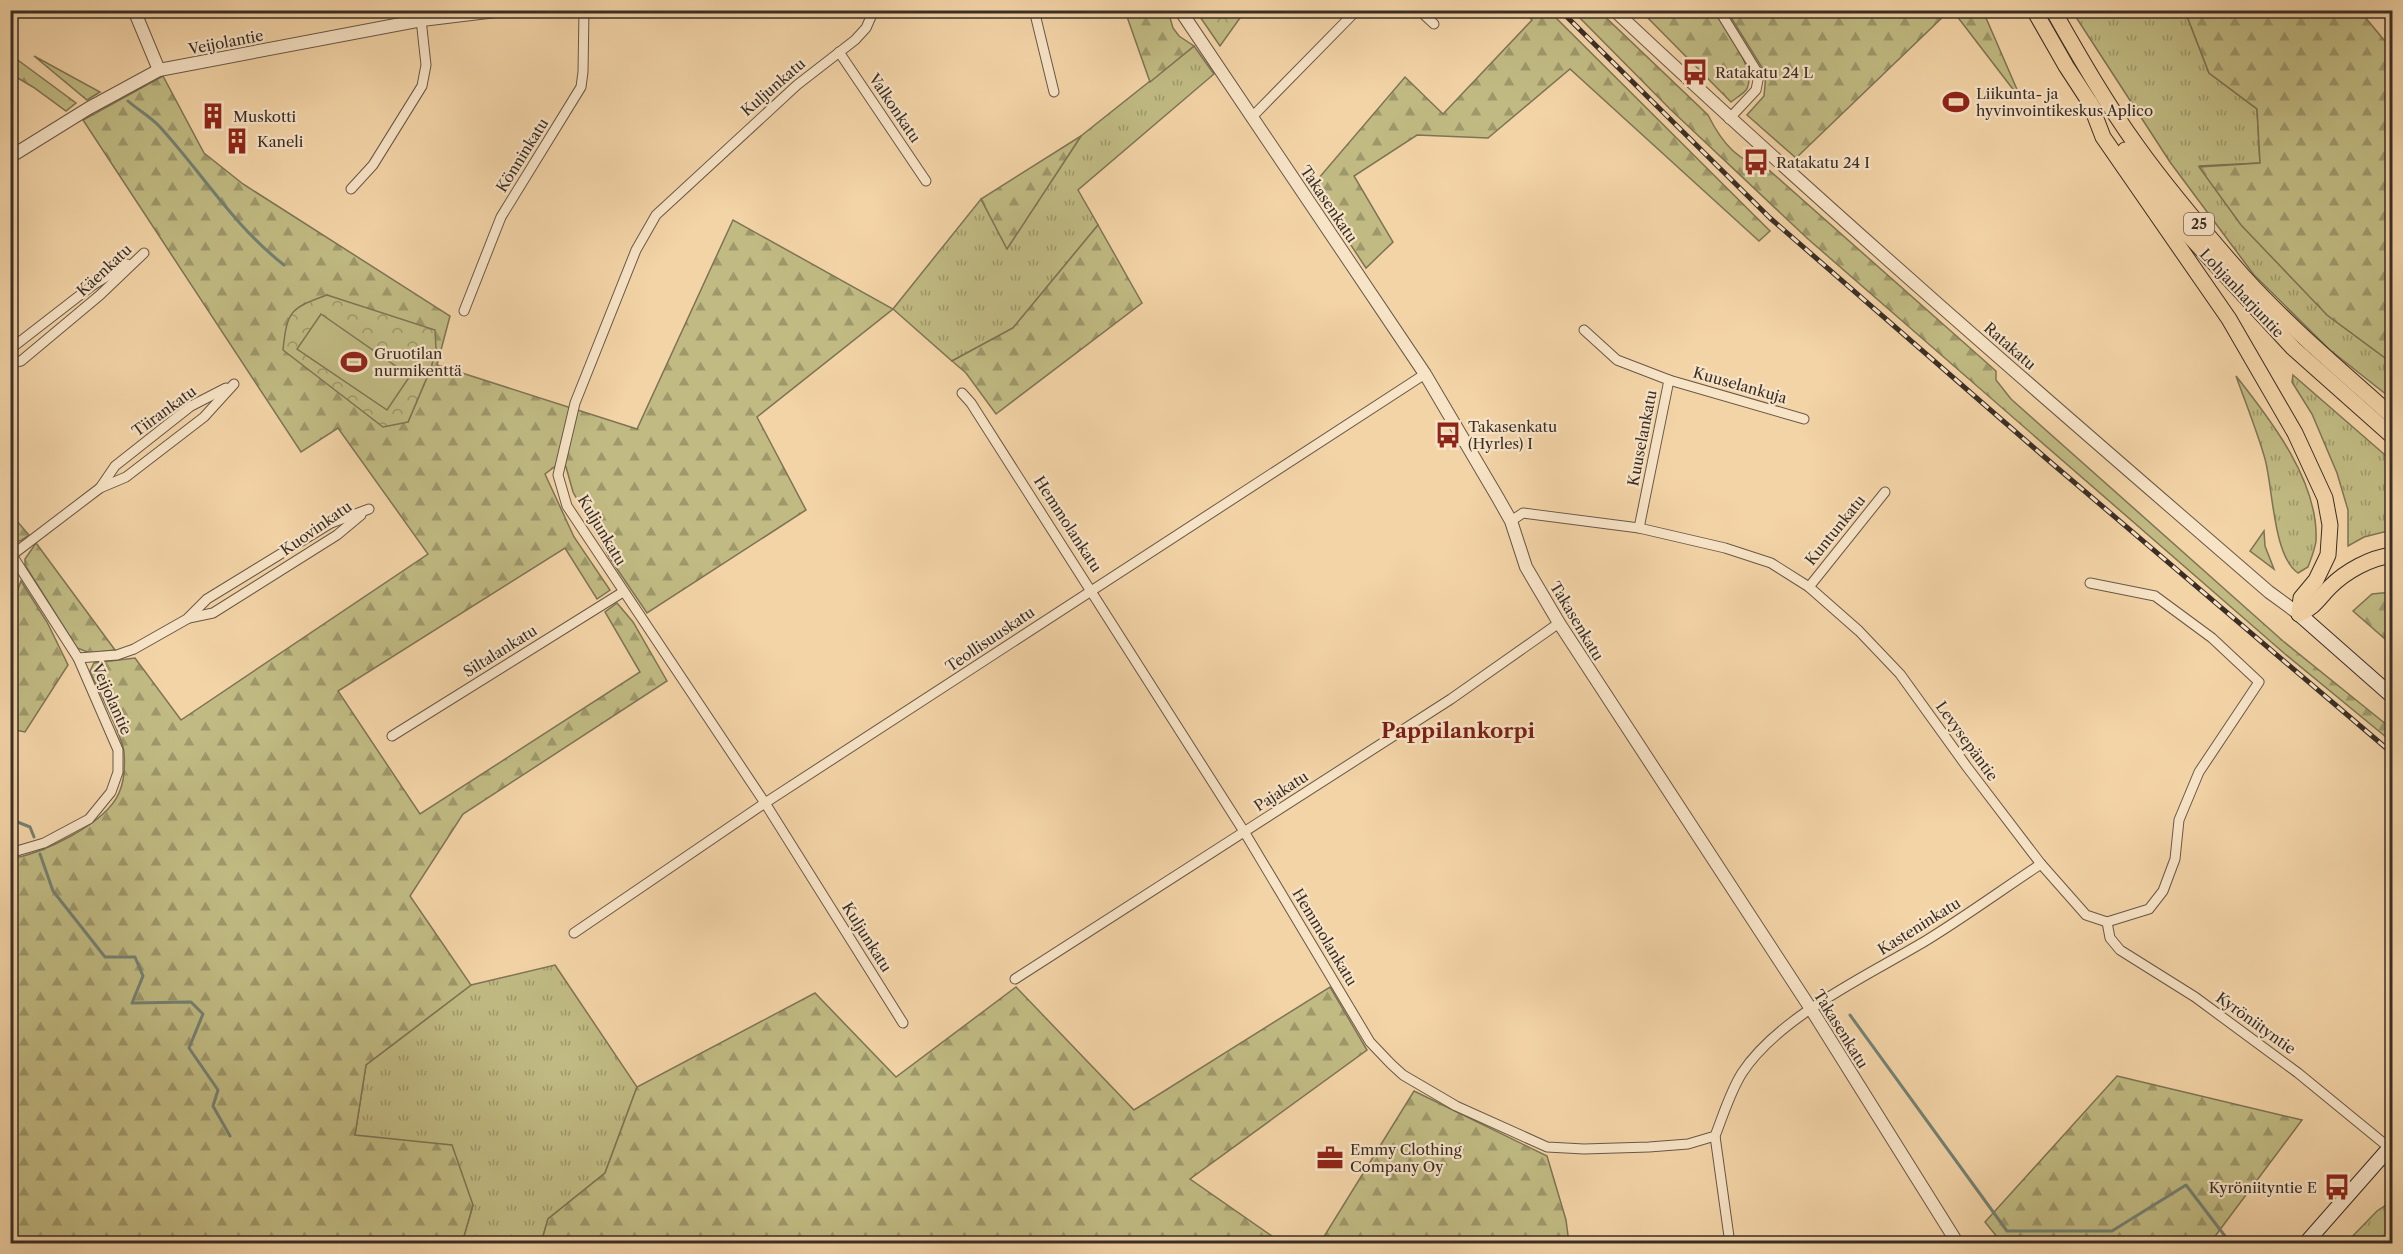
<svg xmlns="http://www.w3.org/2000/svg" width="2403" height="1254" font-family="'Libre Caslon Text',serif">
<defs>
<pattern id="grass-tufts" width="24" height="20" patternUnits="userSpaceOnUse" patternTransform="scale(1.5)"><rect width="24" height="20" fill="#c1bb83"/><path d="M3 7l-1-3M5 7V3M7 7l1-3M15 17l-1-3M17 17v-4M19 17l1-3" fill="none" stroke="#9e986b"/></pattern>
<pattern id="forest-firs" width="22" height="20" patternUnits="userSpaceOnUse" patternTransform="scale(1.5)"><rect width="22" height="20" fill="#c1bb83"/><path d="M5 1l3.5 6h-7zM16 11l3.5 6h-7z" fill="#9e986b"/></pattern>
<pattern id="park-crowns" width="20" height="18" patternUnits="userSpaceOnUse" patternTransform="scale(1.5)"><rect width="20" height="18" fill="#c1bb83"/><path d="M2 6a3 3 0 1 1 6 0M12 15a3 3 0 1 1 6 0" fill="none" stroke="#9e986b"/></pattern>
</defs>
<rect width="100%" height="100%" fill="#f3d4a7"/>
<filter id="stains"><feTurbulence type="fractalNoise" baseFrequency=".00333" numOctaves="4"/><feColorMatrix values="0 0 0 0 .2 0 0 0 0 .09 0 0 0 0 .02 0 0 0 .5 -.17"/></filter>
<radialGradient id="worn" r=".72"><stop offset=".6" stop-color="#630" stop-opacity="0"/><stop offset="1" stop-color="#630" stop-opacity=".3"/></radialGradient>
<g fill="url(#grass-tufts)" stroke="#7e7455" stroke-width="1.5">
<path d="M2072,11H2185L2209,73L2257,109L2260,163L2200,166L2327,315L2392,363V399L2330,350L2254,275L2170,162Z"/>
<path d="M1194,46L1214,74L1078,190L1098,225L1013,328L952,361L893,309L981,199L1007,248L1081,136Z"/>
<path d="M34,56L100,92L87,100Z"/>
<path d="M2293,375L2392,461V530L2364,537L2348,546V510L2337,473L2312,414L2292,382Z"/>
<path d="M2236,376C2271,420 2319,482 2316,541C2315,549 2311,559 2308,567L2298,573C2273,556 2273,488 2265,459C2257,431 2246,404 2236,376Z"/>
<path d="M2264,531L2265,546L2274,569L2250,551Z"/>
<path d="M555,965L637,1087L605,1173L548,1219L541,1243H462L473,1205L355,1135L366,1065L471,985Z"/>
<path d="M2392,1201V1243H2346L2377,1211Z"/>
</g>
<g fill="url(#forest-firs)" stroke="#7e7455" stroke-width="1.5" fill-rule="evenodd">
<path d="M1125,11H1168L1173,28L1179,36L1194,46L1150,82Z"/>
<path d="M1523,11H1549L1770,231L1759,241L1570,69L1488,138L1417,135L1354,176L1393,242L1366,268L1312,186L1405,77L1443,114L1532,20Z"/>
<path d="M1573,11H1599L1708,115C1723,145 1738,161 1770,171L1996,371V380L2011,399L2283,641L2392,729V742L2285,654L1808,239L1670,109Z"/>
<path d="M1641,11H1714C1724,27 1759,72 1746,90C1743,94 1736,98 1731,102Z"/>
<path d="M1727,11H1949L1796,158L1747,115L1764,96L1766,74Z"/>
<path d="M1953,11H1983L2022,101Z"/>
<path d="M2185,11H2360L2384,40L2392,43V363L2327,315L2241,225L2199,167L2260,163L2257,109L2209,73Z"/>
<path d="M11,55L76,103L66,111L33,87L11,74Z"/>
<path d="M163,76L204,153L243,184L450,316L437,365L637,429L733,220L893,309L757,417L806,510L647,613L611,560L573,492L566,467L561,462L545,474L574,537L610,590L597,599L565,548L338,691L420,814L640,672L605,612L617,603L633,622L667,681L463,814L410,896L471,985L366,1065L355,1135L452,1145L473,1205L462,1243L11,1244V859C42,853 105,825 119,793C124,782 125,765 124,752C123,737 97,688 90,671L94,663L135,658L181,720L428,554L338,428L301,452L83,120ZM327,295L436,349L431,368L408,422L284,350Z"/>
<path d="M1081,136L1007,249L981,199Z"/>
<path d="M1098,225L1142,303L996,414L966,373L952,361L1013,328Z"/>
<path d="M10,513L29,535L20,541L11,539Z"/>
<path d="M36,543L115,650L90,653L77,648L25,565V559Z"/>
<path d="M21,581L47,622L68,665L25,732L10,729L11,607Z"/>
<path d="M2392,592V645L2353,611L2372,594Z"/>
<path d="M1016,987L1134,1110L1330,987L1367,1050L1190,1179L1282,1243H541L548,1219L605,1173L637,1087L815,993L896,1077Z"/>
<path d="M2117,1076L2302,1120L2210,1243H2002L1985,1222Z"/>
<path d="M1414,1091L1547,1156L1566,1220L1569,1243H1320Z"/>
</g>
<g fill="url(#park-crowns)" stroke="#7e7455" stroke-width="1.5">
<path d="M1196,11H1245L1220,46Z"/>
<path d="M327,295L435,330L436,349L431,368L408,422L383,427L283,350C287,310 291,308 327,295Z"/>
</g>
<path fill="#c1bb83" stroke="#7e7455" stroke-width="1.5" d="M321,314L410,376L387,410L297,349Z"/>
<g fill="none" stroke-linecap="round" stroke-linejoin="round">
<g stroke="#748174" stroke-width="3">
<path d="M128,101C138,110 151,117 160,127C202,173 234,226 284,265"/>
<path d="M10,819L30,827L34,837"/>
<path d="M40,854L53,891L105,957H135L143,976L132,1003L191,1002L203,1014L189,1048L218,1090L213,1106L230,1136"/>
<path d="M1850,1015L2007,1231H2112L2186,1185L2231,1244"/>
</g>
<g stroke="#685847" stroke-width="11">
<g id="minor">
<path d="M874,10L866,28L855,40L797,85L656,215L636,250L575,403L558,475L567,506L765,803L903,1023"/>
<path d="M1034,10L1054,92"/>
<path d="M1419,10L1434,24"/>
<path d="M1719,10L1759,75L1756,90L1729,119"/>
<path d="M839,52L926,181"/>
<path d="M1253,116L1357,10"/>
<path d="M351,189L373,165L422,86L426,65L420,10"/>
<path d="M464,311L501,217L581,87L583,72L584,10"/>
<path d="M1584,330L1617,360L1669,380L1639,528"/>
<path d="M10,352L13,347L93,285L127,264"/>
<path d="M10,363L21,361L100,295L144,253"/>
<path d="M1669,380L1804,419"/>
<path d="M962,393L971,403L1245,833L1370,1042L1391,1064L1403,1075L1456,1106L1547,1147L1584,1149L1649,1147L1688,1144L1715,1136C1723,1116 1730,1092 1742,1073C1779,1016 1869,975 1927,940C1966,916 2003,889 2041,864"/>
<path d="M100,488L115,466L191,406L226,388"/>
<path d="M1511,521L1523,513L1639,528L1725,548L1771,563L1809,587L1859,631L1900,674L1967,767L2041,864L2086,915L2107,922L2149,909L2163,891L2175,859L2179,820L2199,772L2259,682L2212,638L2155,596L2090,583"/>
<path d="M10,552L78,658L118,750V772L111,792L89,819L44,843L10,853"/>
<path d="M12,555L100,488L126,477L204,417L234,384"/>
<path d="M1809,587L1885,492"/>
<path d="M189,618L213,613L337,535L361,515"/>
<path d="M78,658L117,655L134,649L187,619L207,599L331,523L369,509"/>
<path d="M392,736L623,592"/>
<path d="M2107,922L2110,938L2120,950L2195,997L2298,1073L2392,1150"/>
<path d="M574,933L765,803L1425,374"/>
<path d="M1015,979L1451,699L1559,623"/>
<path d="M1715,1136L1730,1244"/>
</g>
</g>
<g stroke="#685847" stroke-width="14">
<g id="tertiary">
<path d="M134,10L159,70"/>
<path d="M1180,10L1425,374L1498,498L1511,521L1526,567L1559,623L1811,1009L1958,1244"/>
<path d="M1614,10C1827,210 2048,401 2269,592L2299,614"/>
<path d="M10,157L89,108L159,70L422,20L504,10"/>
</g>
</g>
<g stroke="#3a2e27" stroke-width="16">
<g id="secondary">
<path d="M2299,614L2392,696"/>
<path d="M2305,1244L2392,1145"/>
</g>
</g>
<g stroke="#3a2e27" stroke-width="17">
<g id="trunk">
<path d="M2034,10L2066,66L2096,112"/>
<path d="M2053,10C2079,56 2106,103 2137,146C2169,191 2206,234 2243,276C2289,327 2342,371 2392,416"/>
<path d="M2090,103L2103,137L2229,319L2295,433L2325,498L2330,525L2328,555L2316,580L2301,598L2299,614"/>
<path d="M2125,150L2181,227L2293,348L2392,436"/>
<path d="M2299,614C2315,607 2318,599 2330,587C2346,571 2370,558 2392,555"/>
</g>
</g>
<use href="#minor" stroke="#f7e3c6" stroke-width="9"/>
<use href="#tertiary" stroke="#f7e3c6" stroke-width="12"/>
<use href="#secondary" stroke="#f7e3c6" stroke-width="14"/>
<use href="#trunk" stroke="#f3d4a7" stroke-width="15"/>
<g stroke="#3a2e27" stroke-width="5">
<path id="rail" d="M1560,10L1770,218L2048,460L2392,753"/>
</g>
<use href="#rail" stroke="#f7e3c6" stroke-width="3" stroke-dasharray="9" stroke-linecap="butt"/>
</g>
<defs>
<g id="bus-bare" transform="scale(2.07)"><path d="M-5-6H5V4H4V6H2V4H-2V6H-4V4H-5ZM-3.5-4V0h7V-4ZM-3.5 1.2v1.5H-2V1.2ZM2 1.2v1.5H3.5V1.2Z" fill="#8f2418" stroke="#f7e3c6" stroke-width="2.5" paint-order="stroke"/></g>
<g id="stadium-bare" transform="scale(2.07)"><path d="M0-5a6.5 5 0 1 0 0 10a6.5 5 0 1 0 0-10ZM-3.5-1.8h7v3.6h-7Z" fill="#8f2418" stroke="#f7e3c6" stroke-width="2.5" paint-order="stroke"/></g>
<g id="building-bare" transform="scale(2.07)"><path d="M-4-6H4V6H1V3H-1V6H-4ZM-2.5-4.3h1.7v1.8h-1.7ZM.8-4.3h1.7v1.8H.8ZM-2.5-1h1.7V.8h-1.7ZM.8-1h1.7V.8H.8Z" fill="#8f2418" stroke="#f7e3c6" stroke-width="2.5" paint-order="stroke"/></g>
<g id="office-bare" transform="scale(2.07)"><path d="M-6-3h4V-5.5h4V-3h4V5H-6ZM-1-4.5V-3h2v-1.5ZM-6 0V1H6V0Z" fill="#8f2418" stroke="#f7e3c6" stroke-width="2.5" paint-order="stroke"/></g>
</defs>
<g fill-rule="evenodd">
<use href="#bus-bare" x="1695" y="72"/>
<use href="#stadium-bare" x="1956" y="102"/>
<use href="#building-bare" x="213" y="116"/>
<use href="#building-bare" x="237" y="141"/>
<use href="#bus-bare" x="1756" y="162"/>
<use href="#stadium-bare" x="354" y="362"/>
<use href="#bus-bare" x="1448" y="435"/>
<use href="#office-bare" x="1330" y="1158"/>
<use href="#bus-bare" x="2337" y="1187"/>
</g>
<g text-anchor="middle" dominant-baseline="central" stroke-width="4.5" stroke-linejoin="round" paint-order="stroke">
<rect fill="#f7e3c6" stroke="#736457" stroke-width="1.5" x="2184" y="213" width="30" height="22" rx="4.5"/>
<g font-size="14" font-weight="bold" fill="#3a2e27">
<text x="2199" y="224">25</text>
</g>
<g font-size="15" fill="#3a2e27" stroke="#f7e3c6">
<text transform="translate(226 42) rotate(-11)">Veijolantie</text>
<text transform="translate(773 87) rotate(-41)">Kuljunkatu</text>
<text transform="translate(895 108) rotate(56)">Valkonkatu</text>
<text transform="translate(522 155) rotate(-58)">Könninkatu</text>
<text transform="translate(1329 204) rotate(56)">Takasenkatu</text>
<text transform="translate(104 270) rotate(-43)">Käenkatu</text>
<text transform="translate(2242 293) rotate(47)">Lohjanharjuntie</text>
<text transform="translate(2010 346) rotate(41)">Ratakatu</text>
<text transform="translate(1740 385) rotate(16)">Kuuselankuja</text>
<text transform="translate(164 411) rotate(-36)">Tiirankatu</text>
<text transform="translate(1642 438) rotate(-79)">Kuuselankatu</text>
<text transform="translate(1068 524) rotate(57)">Hemmolankatu</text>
<text transform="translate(316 528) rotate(-35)">Kuovinkatu</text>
<text transform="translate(602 530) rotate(59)">Kuljunkatu</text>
<text transform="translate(1835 530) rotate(-51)">Kuntunkatu</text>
<text transform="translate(1577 621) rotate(59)">Takasenkatu</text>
<text transform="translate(990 639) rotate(-34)">Teollisuuskatu</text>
<text transform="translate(500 651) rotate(-32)">Siltalankatu</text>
<text transform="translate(112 699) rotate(66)">Veijolantie</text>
<text transform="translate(1967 741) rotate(54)">Levysepäntie</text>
<text transform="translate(1281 791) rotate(-33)">Pajakatu</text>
<text transform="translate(1919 926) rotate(-32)">Kasteninkatu</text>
<text transform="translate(867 937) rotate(58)">Kuljunkatu</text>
<text transform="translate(1325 937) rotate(59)">Hemmolankatu</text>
<text transform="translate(2256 1023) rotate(36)">Kyröniityntie</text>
<text transform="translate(1841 1029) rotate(58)">Takasenkatu</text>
</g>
<g font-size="15" fill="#3a2e27" stroke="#f7e3c6" text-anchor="start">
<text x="1715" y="72">Ratakatu 24 L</text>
<text x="1976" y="93">Liikunta- ja<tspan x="1976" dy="17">hyvinvointikeskus Aplico</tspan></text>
<text x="233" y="116">Muskotti</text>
<text x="257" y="141">Kaneli</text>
<text x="1776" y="162">Ratakatu 24 I</text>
<text x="374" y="353">Gruotilan<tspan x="374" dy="17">nurmikenttä</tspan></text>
<text x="1468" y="426">Takasenkatu<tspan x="1468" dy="17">(Hyrles) I</tspan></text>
<text x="1350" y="1149">Emmy Clothing<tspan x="1350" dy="17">Company Oy</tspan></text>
<text x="2317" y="1187" text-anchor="end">Kyröniityntie E</text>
</g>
<g font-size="21" font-weight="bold" fill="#7a1f14" stroke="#f7e3c6">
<text x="1458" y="730">Pappilankorpi</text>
</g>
</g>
<rect width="2403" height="1254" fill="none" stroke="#f3d4a7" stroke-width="36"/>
<rect x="12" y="12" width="2379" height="1230" fill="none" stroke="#3a2e27" stroke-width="3"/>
<rect x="18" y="18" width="2367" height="1218" fill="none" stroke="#3a2e27" stroke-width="1.5"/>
<rect width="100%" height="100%" filter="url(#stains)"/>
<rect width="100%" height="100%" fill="url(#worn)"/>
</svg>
